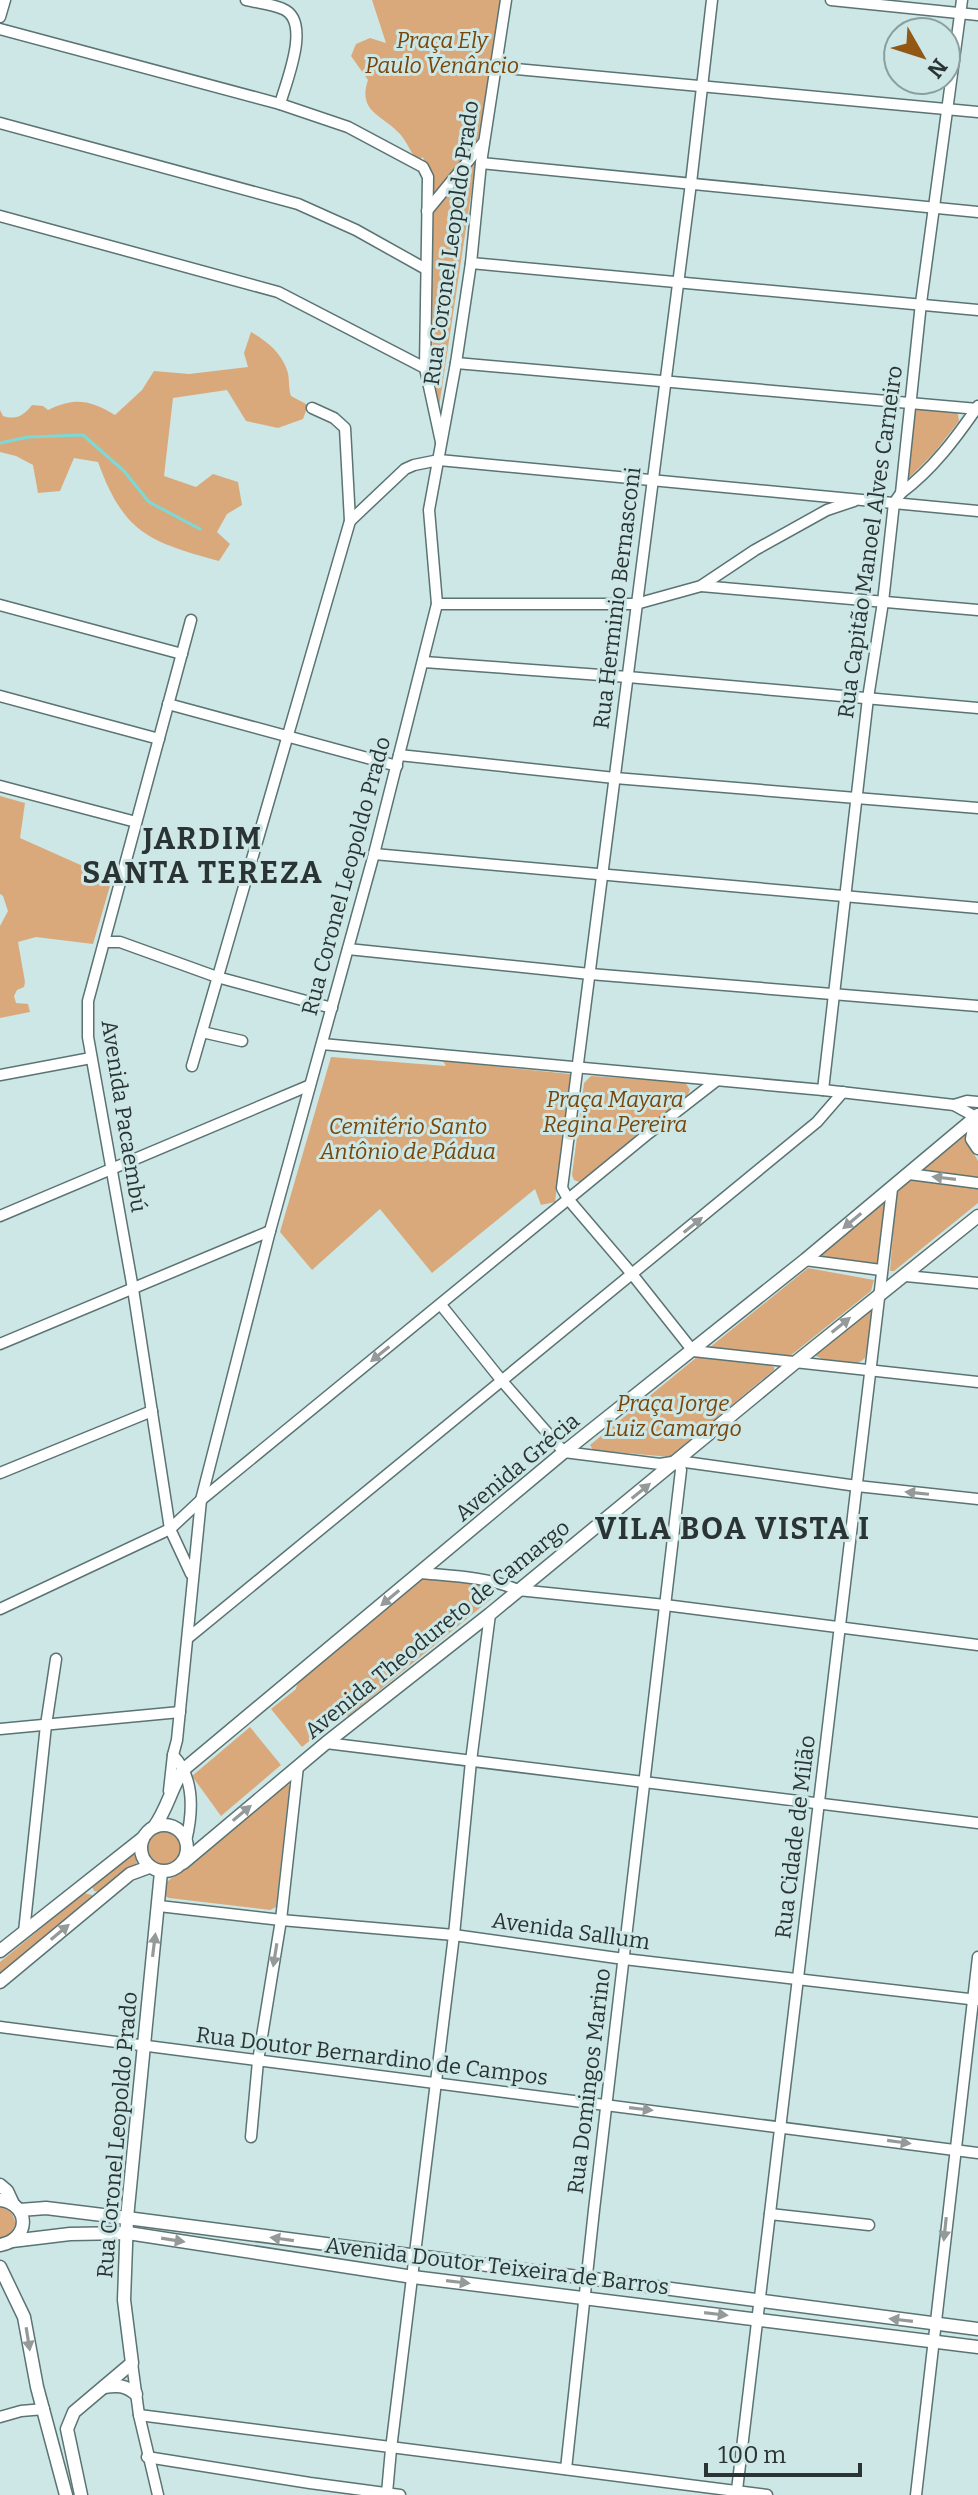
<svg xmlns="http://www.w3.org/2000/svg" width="978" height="2495" font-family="Bitter,serif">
<rect width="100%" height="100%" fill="#cce7e5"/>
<g fill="#daa97b">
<path d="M372,0H504L485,102L439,407H435L433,397L431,181L423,157L418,160C410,153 408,143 400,134C383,115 357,112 368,80L351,56L356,44L370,38L386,43Z"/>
<path d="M251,332C266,341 281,352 287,370C290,378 288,387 291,396L308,405L303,419L278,428L246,421L227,390L173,398L164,476L196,487L213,474L238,482L242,505L227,514L217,532L230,544L219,561C150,542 124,534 98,462L74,458L60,491L38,493L33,465L16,456L0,452V410L3,416C17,420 23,416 32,405L43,406L48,410C75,397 90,400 115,415L142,390L154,371L189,374L248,367L244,353Z"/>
<path d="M912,408L957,409L959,421L934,453L908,479L905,475Z"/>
<path d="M0,796L25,803L20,838L112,879L93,944L36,937L18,942L25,982L24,987L17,990L14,996L16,1003L28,1004L30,1012L0,1018V926L8,911L3,896L0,894Z"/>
<path d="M331,1057L446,1066L443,1061L570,1074L571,1078L555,1202L541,1205L535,1189L432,1273L380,1209L312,1270L280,1232Z"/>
<path d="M591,1076L685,1082L690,1090L687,1096L582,1183L574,1180L572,1175L584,1083Z"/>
<path d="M969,1129V1145L978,1161V1181L917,1171Z"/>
<path d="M912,1178L978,1185V1203L894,1271H890L896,1194Z"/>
<path d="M886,1199L877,1265L819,1259L818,1256Z"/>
<path d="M808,1268L874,1280L871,1291L790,1356L709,1348Z"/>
<path d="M876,1303L865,1358C853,1370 830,1362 816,1356V1354Z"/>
<path d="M697,1357L769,1364L774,1367V1370L670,1457L593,1450L590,1445Z"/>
<path d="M423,1577L487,1584L492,1590L491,1599L348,1716H340L302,1747L271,1709L296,1689L298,1681Z"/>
<path d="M250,1727L281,1765L221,1816L192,1776Z"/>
<path d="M285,1782L289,1785V1790L276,1907L270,1910L169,1898L165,1896L163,1887L168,1881Z"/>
<circle cx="164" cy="1848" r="16"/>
<path d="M134,1852L138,1868L100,1892L94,1891L92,1886Z"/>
<path d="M84,1893L92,1895L93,1899L0,1975V1962Z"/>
<path d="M0,2206L11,2211L16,2223L11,2235L0,2239Z"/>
</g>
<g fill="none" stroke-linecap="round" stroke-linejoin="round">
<path stroke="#7bdad8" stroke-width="3" d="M0,443L28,437L83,435L124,471L149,502L200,529"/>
<g stroke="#5b7373" stroke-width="13">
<g id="minor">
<path d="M246,0C258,3 272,4 283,9C312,21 286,82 280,104"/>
<path d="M712,0L691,183L562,1188L568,1199L632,1274L693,1351L978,1382"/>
<path d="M831,0L978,15"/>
<path d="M0,17L5,0"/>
<path d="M0,29L280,104L348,127L423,167L428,177L425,368L441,442"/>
<path d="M495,67L978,112"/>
<path d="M0,123L298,204L356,230L424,268"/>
<path d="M481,163L978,212"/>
<path d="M427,211L483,143"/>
<path d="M0,216L278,292L425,368"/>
<path d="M471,263L978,310"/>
<path d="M456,363L978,409"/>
<path d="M901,493C933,469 956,438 978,406"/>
<path d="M350,521L405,469L414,465L439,460L978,511"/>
<path d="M701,586L978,610"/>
<path d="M437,604H636L701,586L755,550L827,510L854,501"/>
<path d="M0,605L182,654"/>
<path d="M191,620L88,1001V1037L133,1289L170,1529L191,1574"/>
<path d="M424,662L628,677L978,708"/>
<path d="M0,696L159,739"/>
<path d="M168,704L397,766"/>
<path d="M399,755L615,778L978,808"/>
<path d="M0,786L136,822"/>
<path d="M374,854L978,908"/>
<path d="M105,942H120L217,977L332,1008"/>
<path d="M348,949L590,974L978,1006"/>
<path d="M202,1032L242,1041"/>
<path d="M322,1044L823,1090L954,1105L976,1117"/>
<path d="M192,1066L350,521L345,428L334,418L312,408"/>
<path d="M0,1075L91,1058"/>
<path d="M823,1090L868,698L883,602L894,503L901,493L921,303L962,0"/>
<path d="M954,1105L967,1101L978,1102"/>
<path d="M909,1174L978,1183"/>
<path d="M0,1216L308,1086"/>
<path d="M805,1260L881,1270"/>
<path d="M906,1276L978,1283"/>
<path d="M441,1305L502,1381L564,1452L660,1464L678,1461L857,1486L978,1499"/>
<path d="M0,1344L270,1231"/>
<path d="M0,1473L152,1411"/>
<path d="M420,1573C452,1576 488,1577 518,1590L665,1605L978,1645"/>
<path d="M0,1609L170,1529L201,1500L649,1133L716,1081"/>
<path d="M188,1638L817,1122L843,1092"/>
<path d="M0,1729L180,1712"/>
<path d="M326,1743L978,1823"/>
<path d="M173,1755C195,1778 193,1812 186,1841"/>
<path d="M169,1791L173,1755L177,1740L201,1500L270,1231L374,854L437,604L429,510L456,363L471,263L481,163L506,0"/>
<path d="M159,1906L281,1920L454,1935L624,1959L978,2000"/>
<path d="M24,1932L46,1725L56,1659"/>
<path d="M0,2027L978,2153"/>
<path d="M251,2137L258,2061L281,1920L298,1766"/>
<path d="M770,2214L869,2225"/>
<path d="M132,2363L139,2415L158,2495"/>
<path d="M139,2415L767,2495"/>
<path d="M0,2417L21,2411L44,2409"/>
<path d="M147,2457L310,2483L400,2495"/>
<path d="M566,2469L594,2210L681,1470L678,1461"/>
<path d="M737,2490L892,1189"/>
<path d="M387,2493L391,2449L454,1935L471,1761L490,1614"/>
<path d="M916,2495L978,1957"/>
</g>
</g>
<g stroke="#5b7373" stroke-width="15">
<g id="major">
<path d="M976,1117L972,1139L978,1148"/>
<circle cx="164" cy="1848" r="23"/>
<path d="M154,1827C167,1810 171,1788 183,1770L564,1452L805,1260L978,1115"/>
<path d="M183,1863L326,1743L490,1614L796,1362L978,1216"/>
<path d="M0,1951L143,1838"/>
<path d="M0,1982L130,1874L149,1867"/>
<path d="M0,2185L7,2191L13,2204"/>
<path d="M0,2200C31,2204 30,2240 0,2245"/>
<path d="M20,2210L46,2208L127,2218L978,2329"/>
<path d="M12,2241L70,2234L128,2233L413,2277L978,2347"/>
<path d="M0,2267L24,2317L37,2387L66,2495"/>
<path d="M104,2387C118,2385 125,2385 136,2394"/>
<path d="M81,2495L67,2429L74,2412L132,2363L124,2300L127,2218L161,1872"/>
</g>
</g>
<use href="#minor" stroke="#fff" stroke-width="10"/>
<use href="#major" stroke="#fff" stroke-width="12"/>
</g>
<defs><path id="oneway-solid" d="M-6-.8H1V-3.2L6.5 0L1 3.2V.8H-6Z" transform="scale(2)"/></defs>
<g fill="#949a9a">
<use href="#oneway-solid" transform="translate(944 1178) rotate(-173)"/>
<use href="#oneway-solid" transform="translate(852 1221) rotate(140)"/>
<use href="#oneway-solid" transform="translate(693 1225) rotate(-39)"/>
<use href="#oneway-solid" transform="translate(841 1325) rotate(-39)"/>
<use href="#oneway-solid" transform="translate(380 1354) rotate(141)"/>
<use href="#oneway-solid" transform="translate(641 1491) rotate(-39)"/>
<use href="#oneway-solid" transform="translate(917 1493) rotate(-174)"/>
<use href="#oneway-solid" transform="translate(390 1598) rotate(140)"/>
<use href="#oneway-solid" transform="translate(242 1813) rotate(-40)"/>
<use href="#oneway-solid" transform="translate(60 1932) rotate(-40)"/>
<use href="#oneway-solid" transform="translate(154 1945) rotate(-83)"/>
<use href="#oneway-solid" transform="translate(275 1955) rotate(99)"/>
<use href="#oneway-solid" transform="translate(641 2109) rotate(7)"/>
<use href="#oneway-solid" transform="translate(899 2142) rotate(8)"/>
<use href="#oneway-solid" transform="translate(945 2229) rotate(96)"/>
<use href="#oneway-solid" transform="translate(282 2239) rotate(-172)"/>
<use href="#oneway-solid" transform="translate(173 2240) rotate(9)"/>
<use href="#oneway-solid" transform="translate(458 2282) rotate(7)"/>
<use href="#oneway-solid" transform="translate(716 2314) rotate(7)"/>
<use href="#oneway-solid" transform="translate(901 2320) rotate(-173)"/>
<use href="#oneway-solid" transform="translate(28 2339) rotate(81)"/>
</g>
<g text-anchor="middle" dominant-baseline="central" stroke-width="6" stroke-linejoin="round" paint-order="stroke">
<g font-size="22" font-style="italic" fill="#78460a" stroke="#cce7e5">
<text x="442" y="40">Praça Ely<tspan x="442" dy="25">Paulo Venâncio</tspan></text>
<text x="615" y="1099">Praça Mayara<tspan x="615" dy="25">Regina Pereira</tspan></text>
<text x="408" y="1126">Cemitério Santo<tspan x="408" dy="25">Antônio de Pádua</tspan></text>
<text x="673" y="1403">Praça Jorge<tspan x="673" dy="25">Luiz Camargo</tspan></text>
</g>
<g font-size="22" fill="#2a3434" stroke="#cce7e5">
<text transform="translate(451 243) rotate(-82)">Rua Coronel Leopoldo Prado</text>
<text transform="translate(870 542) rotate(-82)">Rua Capitão Manoel Alves Carneiro</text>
<text transform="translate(617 598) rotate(-83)">Rua Herminio Bernasconi</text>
<text transform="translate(346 876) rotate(-75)">Rua Coronel Leopoldo Prado</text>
<text transform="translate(124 1116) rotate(81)">Avenida Pacaembú</text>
<text transform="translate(517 1467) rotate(-40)">Avenida Grécia</text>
<text transform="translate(437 1629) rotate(-39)">Avenida Theodureto de Camargo</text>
<text transform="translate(795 1837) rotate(-83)">Rua Cidade de Milão</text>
<text transform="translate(571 1931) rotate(8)">Avenida Sallum</text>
<text transform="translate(372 2056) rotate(7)">Rua Doutor Bernardino de Campos</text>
<text transform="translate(589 2081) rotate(-83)">Rua Domingos Marino</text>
<text transform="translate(117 2135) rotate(-85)">Rua Coronel Leopoldo Prado</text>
<text transform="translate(497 2266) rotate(7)">Avenida Doutor Teixeira de Barros</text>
</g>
<g font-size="30" font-weight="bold" letter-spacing="2" fill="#2a3434" stroke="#cce7e5">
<text x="203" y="839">JARDIM<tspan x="203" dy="34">SANTA TEREZA</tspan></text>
<text x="733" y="1529">VILA BOA VISTA I</text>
</g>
</g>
<g transform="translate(922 56) rotate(129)"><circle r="38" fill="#cce7e5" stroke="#8b9f9e" stroke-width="2"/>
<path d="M0-6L14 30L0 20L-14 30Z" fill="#925814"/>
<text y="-12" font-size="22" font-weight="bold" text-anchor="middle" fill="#2a3434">N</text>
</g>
<path d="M706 2463v12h154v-12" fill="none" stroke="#2a3434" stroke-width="4"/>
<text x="718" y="2463" font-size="24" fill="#2a3434" stroke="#cce7e5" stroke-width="6" paint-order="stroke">100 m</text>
</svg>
